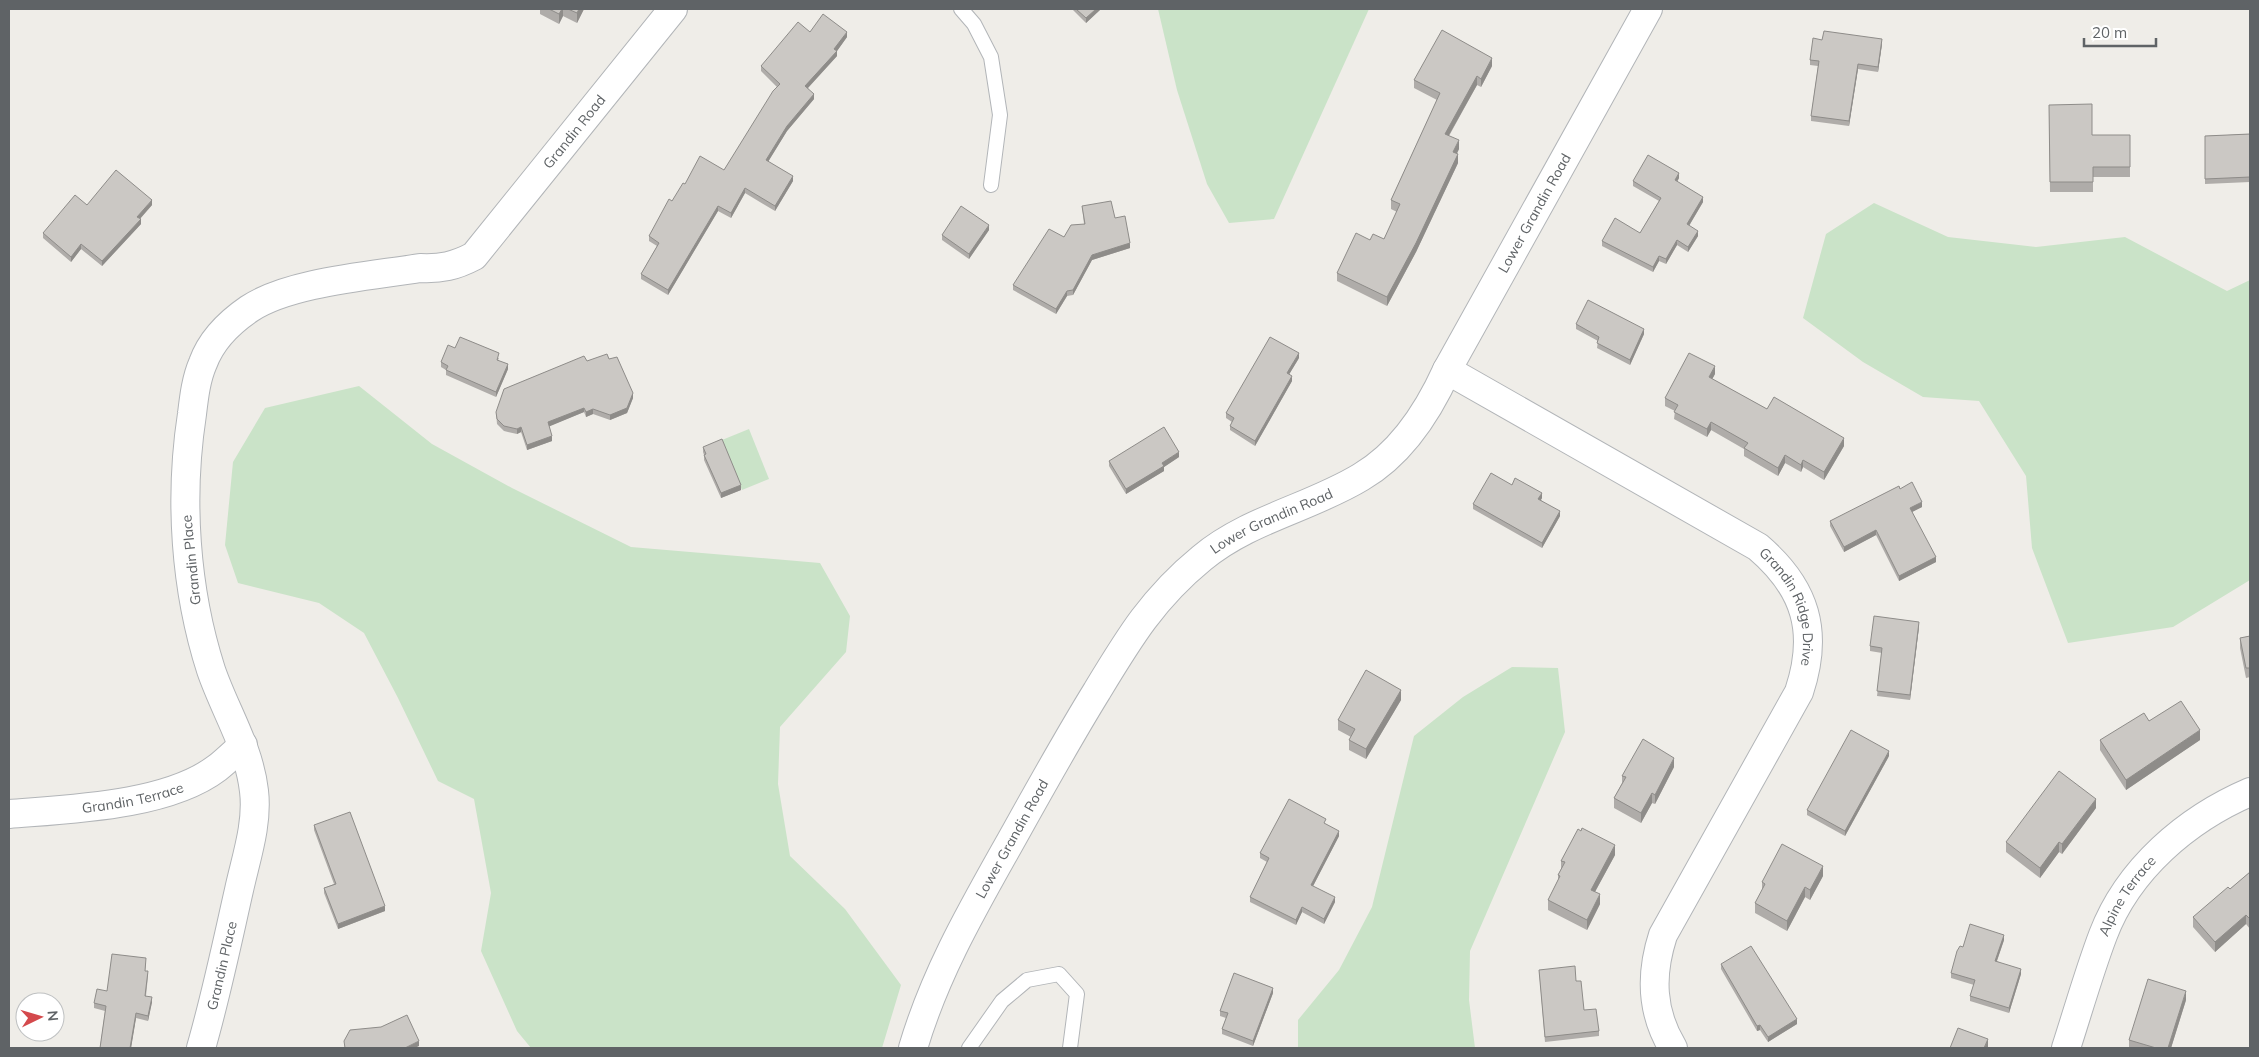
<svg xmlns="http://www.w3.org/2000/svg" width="2259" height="1057" font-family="Mulish,sans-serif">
<rect width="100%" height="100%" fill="#efede8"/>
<g fill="#cae3c8">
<path d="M1158,9H1369L1274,219L1229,223L1207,184L1177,90Z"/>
<path d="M1874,203L1948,237L2036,247L2125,237L2227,291L2250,280V580L2173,627L2068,643L2032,548L2026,476L1979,401L1923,397L1863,362L1803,318L1826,234Z"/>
<path d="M359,386L432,444L512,488L631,547L820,563L850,616L846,652L780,727L778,784L790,856L845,909L901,985L882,1048H531L517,1031L481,951L491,893L474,799L438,781L398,698L364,633L319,603L238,583L225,545L233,462L265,408Z"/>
<path d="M749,429L769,479L742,490L722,440Z"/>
<path d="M1512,667L1558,668L1565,732L1470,951L1469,1000L1475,1048H1298V1020L1339,970L1372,907L1414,736L1463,697Z"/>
</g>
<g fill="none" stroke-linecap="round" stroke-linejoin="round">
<g stroke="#b2b5b8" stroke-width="16">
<g id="lane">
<path d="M961,9L974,24L991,57L1000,115L991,185"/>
<path d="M969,1048L1002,1001L1027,980L1059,974L1077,994L1070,1048"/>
</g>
</g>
<g stroke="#b2b5b8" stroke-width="30">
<g id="street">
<path id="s1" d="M1447,370L1758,547C1806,588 1819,632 1799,692L1663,935C1650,975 1651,1012 1673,1048"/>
<path id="s2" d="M9,814C70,809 167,806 217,768C226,761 235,752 243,745"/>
<path id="s3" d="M201,1048C216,996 227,943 239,890C246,858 258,824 254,791C249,747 225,711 211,670C185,589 179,498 192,414C194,397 196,379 203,363C211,341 230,322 249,309C289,282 371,276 420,268C441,269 455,266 474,256L673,9"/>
<path id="s4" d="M913,1048C938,964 981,895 1023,819C1047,776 1071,733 1097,691C1129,638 1153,598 1202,558C1249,519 1310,508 1361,477C1402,453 1428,412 1447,370L1648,9"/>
<path id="s5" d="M2066,1048C2078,1011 2089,972 2103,935C2128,869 2187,819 2250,792"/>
</g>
</g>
<use href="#lane" stroke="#fff" stroke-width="14"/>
<use href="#street" stroke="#fff" stroke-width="28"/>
</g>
<g fill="#afaca9">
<path d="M540,9H584L577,23L563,16L559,24L540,14Z"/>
<path d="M1072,9H1101L1086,23Z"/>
<path d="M810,32L847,37L837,51V56L808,88L814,99L787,131L768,162L793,181L775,211L745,193L731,218L718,211L668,295L641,279V274L657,246L649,241V236L672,201L685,184L724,170L777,87L761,71V66Z"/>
<path d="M1822,40L1882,44L1878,72L1858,69L1849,126L1811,121V116L1818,66L1810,65V60Z"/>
<path d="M1492,66L1481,87L1477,85L1449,136L1459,149L1457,154L1458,163L1416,252L1387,306L1337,281V273L1370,240L1384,239L1397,212L1391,209V200L1437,100L1414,88V80Z"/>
<path d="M2049,105L2092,135H2130V177H2093V192H2050Z"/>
<path d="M2250,134V182L2205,184V136Z"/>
<path d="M1679,178L1677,182L1703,202L1689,226L1698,236L1688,252L1677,245L1666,264L1659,261L1653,272L1602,246V241L1640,233L1659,201L1633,186V181Z"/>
<path d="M87,205H152L140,219L141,224L102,266L81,249L71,262L43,238V233Z"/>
<path d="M1082,206L1115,218L1130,248L1092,260L1073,295L1067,296L1056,314L1013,290V285L1064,237L1084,224Z"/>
<path d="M989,230L969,259L942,240V235Z"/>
<path d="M1576,324L1644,334L1630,365L1597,348L1598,341L1576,329Z"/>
<path d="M455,348L499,358L498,360L508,369L496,397L446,375V370L441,367V362Z"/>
<path d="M1299,358L1289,374L1292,381L1255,446L1230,430V426L1232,422L1226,418V413Z"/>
<path d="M609,359L633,398L627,413L610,420L593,414L586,417L584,412L549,426L552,441L527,450L521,432L517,434L504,431L497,424L496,412L587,361Z"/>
<path d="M1715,374L1712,379L1767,409L1844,446L1824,480L1803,467L1801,472L1785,463L1778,476L1744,456V449L1711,430L1707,437L1674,419L1675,411L1665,406V398Z"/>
<path d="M703,447L741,490L721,498L704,460V455L703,452Z"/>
<path d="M1179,457L1164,467V471L1126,494L1109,466V461Z"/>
<path d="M1512,485L1542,498L1541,500L1560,516L1542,548L1473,509V504Z"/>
<path d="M1900,489L1922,507L1912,512L1936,562L1899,581L1876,535L1844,552L1830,526V521Z"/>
<path d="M1919,627L1910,700L1877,696L1882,653L1870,651V646Z"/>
<path d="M2250,636V677L2246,678L2240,648V638Z"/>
<path d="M1401,700L1366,759L1349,750V740L1351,737L1338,730V720Z"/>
<path d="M2100,740H2200L2126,790L2100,750Z"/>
<path d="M1889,756L1845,836L1807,815V810Z"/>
<path d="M1674,767L1655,804L1652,803L1641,823L1614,808V798L1622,783V776Z"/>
<path d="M2096,808L2062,854L2059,852L2040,878L2006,852V842Z"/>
<path d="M1326,824L1339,836L1313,886L1335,902L1324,924L1302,912L1296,925L1250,902V897L1267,862L1260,858V853Z"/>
<path d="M314,825L385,911L338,929L324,893V888L334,884L314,830Z"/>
<path d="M1615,855L1595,892L1600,904L1587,930L1548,910V900L1558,880V875L1561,869V861Z"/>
<path d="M2250,872V929L2246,924L2215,952L2193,927V917L2230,889Z"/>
<path d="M1823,876L1810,900L1805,897L1787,931L1755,913V903L1762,890V882Z"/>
<path d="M2004,940L1997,961L2021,974L2009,1013L1970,1001V996L1974,985L1951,978V973L1963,947Z"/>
<path d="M146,963L145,971L148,976L146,996L152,1002L148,1021L136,1018L131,1048H100L105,1011L94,1008V1003L107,991Z"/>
<path d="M1721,964L1797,1024L1768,1042L1760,1030L1757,1031L1721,969Z"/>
<path d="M1539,970L1576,981L1584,1010L1599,1031V1036L1545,1042Z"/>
<path d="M1273,993L1253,1046L1222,1034V1029L1226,1018L1220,1016V1011Z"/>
<path d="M2186,1000L2171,1048H2129V1040Z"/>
</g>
<g fill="#8e8c89">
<path d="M562,9H563V16L559,24V14Z"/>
<path d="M579,9H584L577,23V13Z"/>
<path d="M1096,9H1101L1086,23V18Z"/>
<path d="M847,32V37L837,51V56L805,91V86Z"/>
<path d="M1882,39V44L1878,72V67Z"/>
<path d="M1492,58V66L1481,87V79Z"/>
<path d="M1858,64V69L1849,126V121Z"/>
<path d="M1477,76V85L1445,142V134Z"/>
<path d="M814,94V99L787,131L766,165V160L787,126Z"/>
<path d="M1459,140V149L1453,160V152Z"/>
<path d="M1458,154V163L1416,252L1387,306V297Z"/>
<path d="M1679,173V178L1675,185V180Z"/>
<path d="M793,176V181L775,211V206Z"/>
<path d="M745,188V193L731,218V213Z"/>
<path d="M1703,197V202L1687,229V224Z"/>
<path d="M152,200V205L137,222V217Z"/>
<path d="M718,206V211L668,295V290Z"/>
<path d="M141,219V224L102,266V261Z"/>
<path d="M989,225V230L969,259V254Z"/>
<path d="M1698,231V236L1688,252V247Z"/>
<path d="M1677,240V245L1666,264V259Z"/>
<path d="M1130,243V248L1092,260L1073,295V290L1092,255Z"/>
<path d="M81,244V249L71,262V257Z"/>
<path d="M1659,256V261L1653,272V267Z"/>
<path d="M1067,291V296L1056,314V309Z"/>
<path d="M1644,329V334L1630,365V360Z"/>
<path d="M1299,353V358L1287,378V373Z"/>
<path d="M508,364V369L496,397V392Z"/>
<path d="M1715,366V374L1709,385V377Z"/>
<path d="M1292,376V381L1255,446V441Z"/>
<path d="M633,393V398L627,413L610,420V415Z"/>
<path d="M584,408V412L548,427V422Z"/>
<path d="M593,409V414L586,417V412Z"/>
<path d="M1711,422V430L1707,437V429Z"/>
<path d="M521,427V432L517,434V429Z"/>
<path d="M552,436V441L527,450V445Z"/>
<path d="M1844,438V446L1824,480V472Z"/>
<path d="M1179,452V457L1164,467V471L1126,494V489L1162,463Z"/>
<path d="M1785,455V463L1778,476V468Z"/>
<path d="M1803,460V467L1801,472V465Z"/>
<path d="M741,485V490L721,498V493Z"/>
<path d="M1542,493V498L1538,504V499Z"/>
<path d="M1922,502V507L1910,513V508Z"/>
<path d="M1560,511V516L1542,548V543Z"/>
<path d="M1876,530V535L1844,552V547Z"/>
<path d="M1936,557V562L1899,581V576Z"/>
<path d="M1919,622V627L1910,700V695Z"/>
<path d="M1401,690V700L1366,759V749Z"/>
<path d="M2200,730V740L2126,790V780Z"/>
<path d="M1889,751V756L1845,836V831Z"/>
<path d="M1674,758V767L1655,804V795Z"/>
<path d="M1652,793V803L1641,823V813Z"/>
<path d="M2096,799V808L2062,854V844Z"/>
<path d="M1339,831V836L1311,890V885Z"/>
<path d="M2059,842V852L2040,878V868Z"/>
<path d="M1615,845V855L1591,899V890Z"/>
<path d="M1823,866V876L1810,900V890Z"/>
<path d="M1805,887V897L1787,931V921Z"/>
<path d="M1600,894V904L1587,930V920Z"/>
<path d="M1335,897V902L1324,924V919Z"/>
<path d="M385,906V911L338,929V924Z"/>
<path d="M1302,907V912L1296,925V920Z"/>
<path d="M2246,915V924L2215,952V942Z"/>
<path d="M2004,935V940L1995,966V961Z"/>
<path d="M2021,969V974L2009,1013V1008Z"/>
<path d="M1273,988V993L1253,1046V1041Z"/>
<path d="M2186,991V1000L2171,1048H2168Z"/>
<path d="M152,997V1002L148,1021V1016Z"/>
<path d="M136,1013V1018L131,1048H130Z"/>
<path d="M1797,1019V1024L1768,1042V1037Z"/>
<path d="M1760,1025V1030L1757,1031V1026Z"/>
<path d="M1988,1039V1048H1984Z"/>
<path d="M419,1041V1046L415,1048H405Z"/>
</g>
<g fill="#cbc8c4" stroke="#8e8c89">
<path d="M549,9H562L559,14Z"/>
<path d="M568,9H579L577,13Z"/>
<path d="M1076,9H1096L1086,18Z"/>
<path d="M823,14L847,32L834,49L837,51L805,86L814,94L787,126L766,160L793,176L775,206L745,188L731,213L718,206L668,290L641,274L659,243L649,236L669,199L672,201L683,183L685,184L700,156L724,170L773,91L780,84L761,66L798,22L810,32Z"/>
<path d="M1442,30L1492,58L1481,79L1477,76L1445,134L1459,140L1453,152L1458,154L1416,243L1387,297L1337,273L1356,233L1370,240L1373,234L1384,239L1400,204L1391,200L1440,93L1414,80Z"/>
<path d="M1824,31L1882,39L1878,67L1858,64L1849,121L1811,116L1819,61L1810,60L1813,38L1822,40Z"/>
<path d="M2092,104V135H2130V167H2093V182H2050L2049,105Z"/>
<path d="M2250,134V177L2205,179V136Z"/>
<path d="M1648,155L1679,173L1675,180L1703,197L1687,224L1698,231L1688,247L1677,240L1666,259L1659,256L1653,267L1602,241L1615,218L1640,233L1661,198L1633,181Z"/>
<path d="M116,170L152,200L137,217L141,219L102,261L81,244L71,257L43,233L75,195L87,205Z"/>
<path d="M1111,201L1115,218L1125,216L1130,243L1092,255L1073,290L1067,291L1056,309L1013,285L1049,229L1064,237L1071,225L1085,224L1082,206Z"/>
<path d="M961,206L989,225L969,254L942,235Z"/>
<path d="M1588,300L1644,329L1630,360L1597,343L1599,337L1576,324Z"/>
<path d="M460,337L499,353L497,360L508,364L496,392L446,370L448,366L441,362L448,345L455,348Z"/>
<path d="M1270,337L1299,353L1287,373L1292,376L1255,441L1230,426L1234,418L1226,413Z"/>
<path d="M1689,353L1715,366L1709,377L1767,409L1774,397L1844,438L1824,472L1803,460L1801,465L1785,455L1778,468L1744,448L1748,443L1711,422L1707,429L1674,412L1678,405L1665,398Z"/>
<path d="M607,354L609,359L617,357L633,393L627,408L610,415L593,409L586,412L584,408L548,422L552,436L527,445L521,427L517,429L504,426L497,419L496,412L504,389L584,356L587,361Z"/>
<path d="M1164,427L1179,452L1162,463L1164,466L1126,489L1109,461Z"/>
<path d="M722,439L741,485L721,493L704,455L706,454L703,447Z"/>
<path d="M1491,473L1512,485L1515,478L1542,493L1538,499L1560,511L1542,543L1473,504Z"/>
<path d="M1912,482L1922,502L1910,508L1936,557L1899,576L1876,530L1844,547L1830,521L1899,486L1900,489Z"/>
<path d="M1874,616L1919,622L1910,695L1877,691L1882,648L1870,646Z"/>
<path d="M2250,636V668H2246L2240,638Z"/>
<path d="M1366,670L1401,690L1366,749L1349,740L1355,729L1338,720Z"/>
<path d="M2181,701L2200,730L2126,780L2100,740L2144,713L2149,721Z"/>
<path d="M1851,730L1889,751L1845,831L1807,810Z"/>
<path d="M1643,739L1674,758L1655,795L1652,793L1641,813L1614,798L1626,777L1622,776Z"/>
<path d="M2059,771L2096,799L2062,844L2059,842L2040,868L2006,842Z"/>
<path d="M1289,799L1326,819L1324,823L1339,831L1311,885L1335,897L1324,919L1302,907L1296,920L1250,897L1269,858L1260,853Z"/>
<path d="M350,812L385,906L338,924L324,888L336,884L314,825Z"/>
<path d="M1582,828L1615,845L1591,890L1600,894L1587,920L1548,900L1560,876L1558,875L1565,862L1561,861L1578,829L1581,831Z"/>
<path d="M1782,844L1823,866L1810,890L1805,887L1787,921L1755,903L1765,884L1762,882Z"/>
<path d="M2250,872V919L2246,915L2215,942L2193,917L2228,887L2230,889Z"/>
<path d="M1970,924L2004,935L1995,961L2021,969L2009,1008L1970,996L1975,980L1951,973L1957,951L1960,946L1963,947Z"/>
<path d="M1751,946L1797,1019L1768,1037L1760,1025L1757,1026L1721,964Z"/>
<path d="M112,954L146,958L145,971H148L145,996L152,997L148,1016L136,1013L130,1048H100L106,1006L94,1003L97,989L107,991Z"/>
<path d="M1575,966L1576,981H1581L1584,1010L1596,1009L1599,1031L1545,1037L1539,970Z"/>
<path d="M1234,973L1273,988L1253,1041L1222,1029L1228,1013L1220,1011Z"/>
<path d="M2148,979L2186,991L2168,1048H2156L2129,1040Z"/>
<path d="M407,1015L419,1041L405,1048H345L344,1041L350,1030L381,1027Z"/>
<path d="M1958,1028L1988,1039L1984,1048H1950Z"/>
</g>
<g text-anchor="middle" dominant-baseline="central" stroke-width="4.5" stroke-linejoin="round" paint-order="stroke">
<g font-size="14" fill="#5f6366" stroke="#fff">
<text stroke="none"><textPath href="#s3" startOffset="1168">Grandin Road</textPath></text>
<text stroke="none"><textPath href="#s4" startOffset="1071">Lower Grandin Road</textPath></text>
<text stroke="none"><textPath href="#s4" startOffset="652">Lower Grandin Road</textPath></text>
<text transform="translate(191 560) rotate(-96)">Grandin Place</text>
<text stroke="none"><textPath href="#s1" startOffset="428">Grandin Ridge Drive</textPath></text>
<text stroke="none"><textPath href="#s2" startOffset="125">Grandin Terrace</textPath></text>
<text stroke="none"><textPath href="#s4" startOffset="232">Lower Grandin Road</textPath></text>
<text stroke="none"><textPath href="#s5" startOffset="165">Alpine Terrace</textPath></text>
<text stroke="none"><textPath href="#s3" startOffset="85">Grandin Place</textPath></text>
</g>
</g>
<rect width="2259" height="1057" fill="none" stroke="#5f6366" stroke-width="20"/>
<g transform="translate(40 1017) rotate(85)"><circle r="24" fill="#ffffff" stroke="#bfc1c2"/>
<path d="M0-4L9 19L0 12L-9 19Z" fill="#d4494c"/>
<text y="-8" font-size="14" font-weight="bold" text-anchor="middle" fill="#5f6366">N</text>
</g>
<path d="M2084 38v8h72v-8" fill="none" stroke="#5f6366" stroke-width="2.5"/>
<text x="2092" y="38" font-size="15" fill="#5f6366" stroke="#ffffff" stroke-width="4" paint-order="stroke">20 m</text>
</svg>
